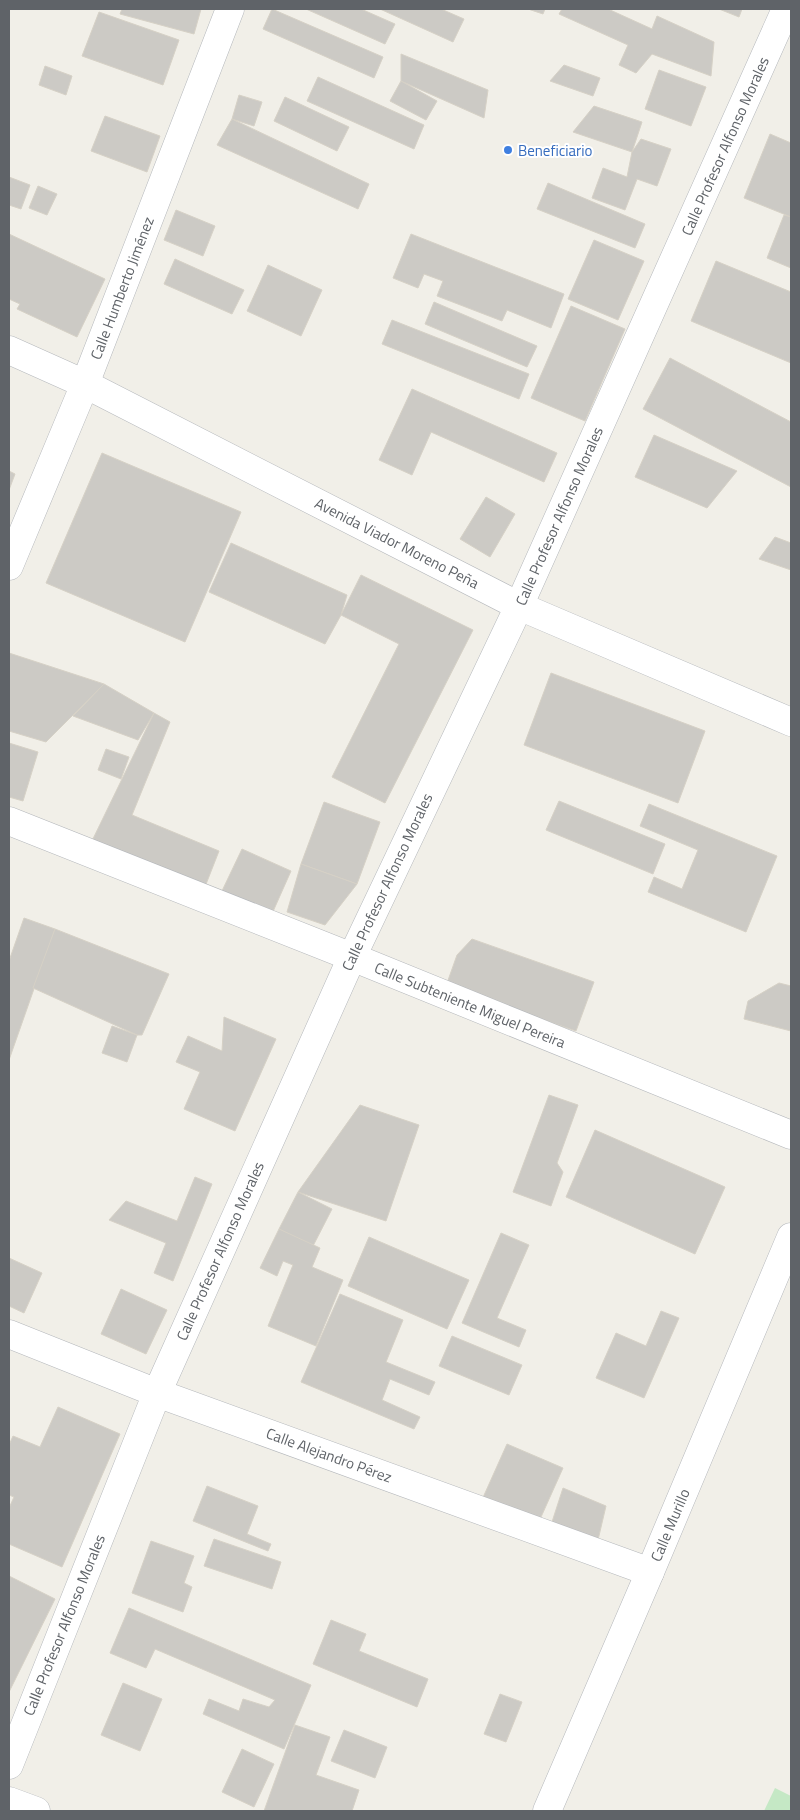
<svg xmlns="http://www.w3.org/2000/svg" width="800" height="1820" font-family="'Titillium Web',sans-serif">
<rect width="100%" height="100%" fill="#f1efe8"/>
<path fill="#c5e8c5" d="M775,1788L791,1796V1811H764Z"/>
<g fill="#cccac5" stroke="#d6d1c6">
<path d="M122,9H201L194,34L120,14Z"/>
<path d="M272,9L383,57L374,78L263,29Z"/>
<path d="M306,9H361L395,24L385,44Z"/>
<path d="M380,9H441L464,19L453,42Z"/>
<path d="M528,9H545L543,14Z"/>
<path d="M562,9H608L652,29L657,16L714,42L711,76L652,54L636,73L619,65L628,45L559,14Z"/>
<path d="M719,9H742L739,17Z"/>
<path d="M99,12L179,40L163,85L82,56Z"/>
<path d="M401,54L488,90L484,118L401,81Z"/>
<path d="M564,65L600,78L593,96L550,81Z"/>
<path d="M45,66L72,76L66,95L39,85Z"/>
<path d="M659,70L706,87L691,126L645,109Z"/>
<path d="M318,77L424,125L414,149L307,101Z"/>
<path d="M401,81L437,101L426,120L390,101Z"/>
<path d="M239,95L262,102L254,126L232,119Z"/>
<path d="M285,97L349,127L337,151L274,121Z"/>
<path d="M594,106L642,122L632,152L573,132Z"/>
<path d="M105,116L160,136L147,172L91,151Z"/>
<path d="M232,119L369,184L358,209L217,145Z"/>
<path d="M770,134L791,143V217L744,198Z"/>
<path d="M641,139L671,149L657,186L637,179L625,210L592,198L603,168L627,177L632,152Z"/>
<path d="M9,177L30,185L21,209L9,205Z"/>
<path d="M548,183L645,224L635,248L537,209Z"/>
<path d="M38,186L57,194L47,215L29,208Z"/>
<path d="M176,210L215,226L203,256L164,240Z"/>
<path d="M784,215L791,217V268L767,258Z"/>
<path d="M9,234L105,279L77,337L17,309L20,304L9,299Z"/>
<path d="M411,234L564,294L551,328L507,310L502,321L437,296L443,281L424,274L418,288L393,278Z"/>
<path d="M594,240L644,261L618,320L568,299Z"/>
<path d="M175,259L244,290L232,314L164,284Z"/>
<path d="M716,261L791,292V363L691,321Z"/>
<path d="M268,265L322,290L301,336L247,311Z"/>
<path d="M434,302L537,346L527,367L425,324Z"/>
<path d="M571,306L625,329L585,421L531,398Z"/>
<path d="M392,320L529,374L519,399L382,344Z"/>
<path d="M670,358L791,422V487L643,409Z"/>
<path d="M412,389L557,453L544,482L431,432L412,475L379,460Z"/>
<path d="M654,435L737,471L707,508L635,477Z"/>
<path d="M102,453L241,512L185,642L46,583Z"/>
<path d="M9,471L15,474L9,490Z"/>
<path d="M486,497L515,514L490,557L460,539Z"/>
<path d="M775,537L791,543V570L759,559Z"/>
<path d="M231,543L347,595L341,615L325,644L209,592Z"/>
<path d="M361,575L473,630L385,803L332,777L399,644L341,615Z"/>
<path d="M9,653L104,684L46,742L9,731Z"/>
<path d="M551,673L705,731L678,803L524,745Z"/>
<path d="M104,684L154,713L138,740L73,716Z"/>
<path d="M154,713L170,722L132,815L219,851L201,897L90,845Z"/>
<path d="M9,743L38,752L23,801L9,797Z"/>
<path d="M106,749L129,757L121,779L98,770Z"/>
<path d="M559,801L665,844L653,874L546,830Z"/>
<path d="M324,802L380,822L357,884L301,864Z"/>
<path d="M649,804L777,856L746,932L648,892L654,877L682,889L698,850L640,826Z"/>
<path d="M242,849L291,871L271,916L221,893Z"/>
<path d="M301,864L357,884L325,925L287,912Z"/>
<path d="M24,918L55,929L9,1060V961Z"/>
<path d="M55,929L169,974L142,1035H137L33,988Z"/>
<path d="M472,939L594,982L576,1031L446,986L457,955Z"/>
<path d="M779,983L791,986V1031L744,1019L748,1001Z"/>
<path d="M224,1017L276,1039L235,1131L184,1109L200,1072L176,1062L188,1036L222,1051Z"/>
<path d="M112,1026L137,1035L127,1062L102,1053Z"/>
<path d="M549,1095L578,1105L557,1163L563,1172L551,1206L513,1192Z"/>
<path d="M360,1105L419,1125L386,1221L298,1192Z"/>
<path d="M595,1130L725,1187L695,1254L566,1197Z"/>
<path d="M195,1177L212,1184L173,1281L154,1273L166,1243L109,1220L126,1201L177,1221Z"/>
<path d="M298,1192L332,1209L313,1246L279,1229Z"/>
<path d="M279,1229L320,1248L312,1267L343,1280L316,1346L268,1326L293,1265L283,1261L277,1276L260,1268Z"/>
<path d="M501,1233L529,1245L497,1318L526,1330L519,1347L462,1323Z"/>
<path d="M369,1237L469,1280L447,1329L348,1286Z"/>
<path d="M9,1258L42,1273L24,1313L9,1306Z"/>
<path d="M121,1289L167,1310L146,1354L101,1334Z"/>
<path d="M340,1294L403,1320L386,1362L435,1382L429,1395L390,1379L382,1400L420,1417L414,1429L301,1382Z"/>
<path d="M661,1311L679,1318L644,1398L596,1378L616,1333L646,1346Z"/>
<path d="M452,1336L522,1365L509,1395L439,1366Z"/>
<path d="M58,1407L120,1434L62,1567L9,1544V1508L14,1497L9,1495V1445L13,1436L40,1447Z"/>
<path d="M507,1444L563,1468L537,1526L481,1502Z"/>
<path d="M207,1486L258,1506L247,1534L271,1544L268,1551L193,1521Z"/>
<path d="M563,1488L606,1506L598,1540L552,1522Z"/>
<path d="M214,1539L281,1562L272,1589L204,1566Z"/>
<path d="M151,1541L194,1556L184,1583L192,1587L183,1612L132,1593Z"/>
<path d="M9,1576L55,1599L9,1692Z"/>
<path d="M129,1608L311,1685L284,1749L203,1714L209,1699L239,1711L243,1699L269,1707L275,1700L155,1649L146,1668L110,1653Z"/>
<path d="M331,1620L366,1634L359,1651L428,1679L417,1707L313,1664Z"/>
<path d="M123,1683L162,1699L140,1751L101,1735Z"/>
<path d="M500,1694L522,1702L506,1742L484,1734Z"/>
<path d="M295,1725L330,1737L316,1775L359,1790L352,1811H264Z"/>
<path d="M344,1730L387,1747L375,1778L331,1761Z"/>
<path d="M242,1749L274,1764L254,1807L222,1792Z"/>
</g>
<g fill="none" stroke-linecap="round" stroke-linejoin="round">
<g stroke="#b5b8bc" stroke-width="29">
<g id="minor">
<path d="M9,350L85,384L519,606L791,722"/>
<path d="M9,566L85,384L230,9"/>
<path d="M9,821L352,957L791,1135"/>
<path d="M9,1334L157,1393L650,1572"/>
<path d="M9,1765L157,1393L352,957L519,606L786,9"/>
<path d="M9,1801L36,1811"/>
<path d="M547,1811L650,1572L791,1237"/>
</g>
</g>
<use href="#minor" stroke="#fff" stroke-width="28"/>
</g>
<circle fill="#3f7fe0" stroke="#fff" stroke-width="2" cx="508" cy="150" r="5"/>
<g text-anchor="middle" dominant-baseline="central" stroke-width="4" stroke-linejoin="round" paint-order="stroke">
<g font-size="15" fill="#5f6368" stroke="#fff">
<text transform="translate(725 146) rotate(-66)">Calle Profesor Alfonso Morales</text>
<text transform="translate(122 288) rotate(-69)">Calle Humberto Jiménez</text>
<text transform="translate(559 516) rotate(-66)">Calle Profesor Alfonso Morales</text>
<text transform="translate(397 543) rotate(27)">Avenida Viador Moreno Peña</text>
<text transform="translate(387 882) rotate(-65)">Calle Profesor Alfonso Morales</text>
<text transform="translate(470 1005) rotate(22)">Calle Subteniente Miguel Pereira</text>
<text transform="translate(220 1251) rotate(-66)">Calle Profesor Alfonso Morales</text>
<text transform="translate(329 1455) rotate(20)">Calle Alejandro Pérez</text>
<text transform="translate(670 1525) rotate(-67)">Calle Murillo</text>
<text transform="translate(64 1625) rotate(-68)">Calle Profesor Alfonso Morales</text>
</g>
<g font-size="15" fill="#366cbe" stroke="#fff" text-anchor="start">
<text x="518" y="150">Beneficiario</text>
</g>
</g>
<rect width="800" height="1820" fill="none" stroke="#5f6368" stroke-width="20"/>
</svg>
